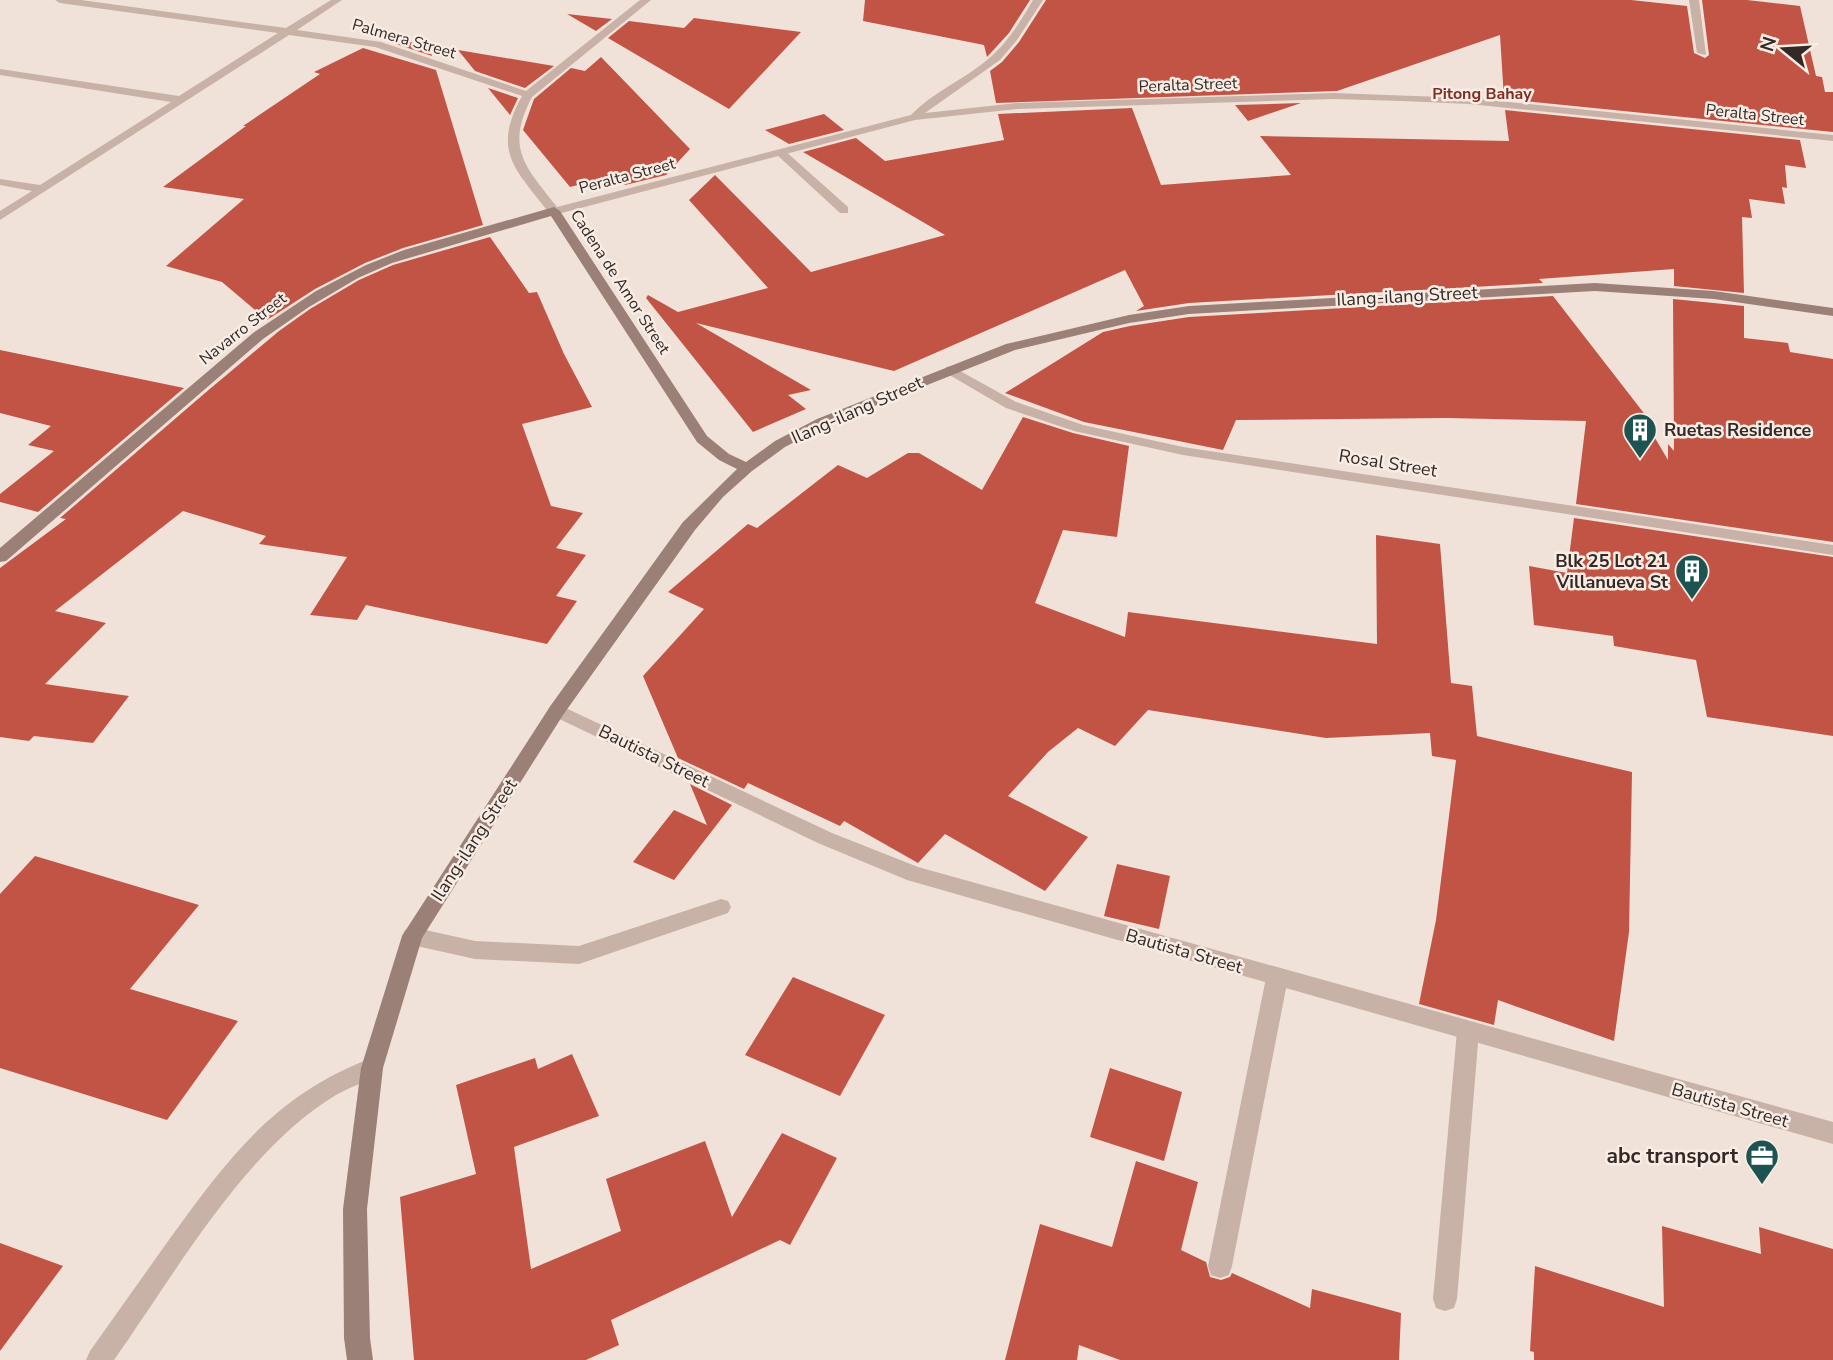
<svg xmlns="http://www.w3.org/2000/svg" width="1833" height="1360" font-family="'Nunito Sans',sans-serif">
<rect width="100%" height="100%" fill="#f0e2d9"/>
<g fill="#c25445">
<path d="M865,0H1030L1009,33L987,57L984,45L863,21Z"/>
<path d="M1046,0H1631L1687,6L1694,53L1705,58L1709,55L1702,0H1747L1800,6L1816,76L1822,77L1825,92H1833V132L1504,99L1500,35L1337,91L996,103L990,71L1002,62L1019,42Z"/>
<path d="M567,14L612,19L596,31Z"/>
<path d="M694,18L801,32L729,109L608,38L629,21L684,28Z"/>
<path d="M383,38L428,45L432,56L381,39Z"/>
<path d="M363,48L436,70L483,225L403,248L365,263L315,289L267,320L222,282L166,266L244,199L163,187L246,126H243L320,74L314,72Z"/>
<path d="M458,50L554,66L525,88L475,71Z"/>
<path d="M601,57L690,149L666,175L625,185L617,175L570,187L523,130L534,99L571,68L585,71Z"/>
<path d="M488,88L518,98L510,115Z"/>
<path d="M1301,103L1248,121L1235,105Z"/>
<path d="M1132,108L1161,185L1291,175L1260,136L1509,141L1505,110L1800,140L1806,168L1785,165L1787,188L1782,187L1785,204L1749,199L1752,218L1742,217L1744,293L1674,286V269L1539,279L1543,283L1189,303L1136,311L1144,306L1125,270L894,371L696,323L811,390L788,395L806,409L753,432L646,298L648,295L678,312L768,288L689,200L715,175L811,272L945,235L803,152L856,138L885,161L1004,140L998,114Z"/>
<path d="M824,114L844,130L789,144L765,130Z"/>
<path d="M490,237L529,293L537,292L564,354L592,407L522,424L551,506L583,513L556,548L586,555L556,596L577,601L547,644L366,605L357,620L310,615L347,557L259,544L266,536L183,511L55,611L106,623L45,684L129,696L93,743L34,736L29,741L0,737V568L66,519L60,518L205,393L279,331L310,309L359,280L393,265Z"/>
<path d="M1553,296L1650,421H1645L1668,460V444L1674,451L1673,299L1744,306V338L1788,343L1790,352L1833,359V542L1576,504L1586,421L1447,418L1236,420L1223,450L1084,422L1005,393L1103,332L1130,326L1189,317Z"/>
<path d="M0,350L184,388L38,512L0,502V494L54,451L28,445L51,426L0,413Z"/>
<path d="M1023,417L1073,433L1129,446L1117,537L1063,530L1035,603L1125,637L1128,612L1377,644L1376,535L1440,544L1451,683L1472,686L1477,736L1632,772L1629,932L1614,1041L1498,1000L1494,1025L1419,1004L1436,920L1456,760L1432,756L1430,733L1326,738L1148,710L1115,746L1078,728L1048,752L1008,796L1088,837L1045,891L945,834L918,863L844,821L840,826L748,783L744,789L678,758L643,676L704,609L668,592L748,524L757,528L838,465L867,478L908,453H919L982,490Z"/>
<path d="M1574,518L1833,557V736L1707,717L1696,660L1614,646L1613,636L1534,625L1529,566L1567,573Z"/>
<path d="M690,784L732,805L674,880L633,862L674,810L707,825Z"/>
<path d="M35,856L199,905L130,989L238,1021L167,1120L0,1068V894Z"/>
<path d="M1117,864L1170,876L1159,929L1104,916Z"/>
<path d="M793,977L885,1015L840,1096L745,1055Z"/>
<path d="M572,1054L599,1116L514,1147L531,1269L621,1231L606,1179L705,1141L732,1217L782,1133L837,1158L790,1245L780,1240L611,1320L619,1345L586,1360H414L400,1197L476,1174L456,1085L535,1058L538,1069Z"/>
<path d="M1110,1068L1182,1092L1164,1161L1090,1137Z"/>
<path d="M1136,1161L1198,1182L1181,1250L1206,1262L1210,1277L1221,1280L1230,1277L1232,1273L1310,1308L1312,1289L1401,1313L1399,1360H1120L1079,1345L1077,1360H1005L1040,1224L1112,1247Z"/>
<path d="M1662,1226L1761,1254L1759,1227L1833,1249V1360H1534V1352L1530,1351L1535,1266L1664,1307Z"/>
<path d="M0,1243L63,1266L0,1351Z"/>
</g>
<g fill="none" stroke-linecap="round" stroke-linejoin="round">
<g fill="#c8b1a6" fill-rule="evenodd">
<path d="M1689,0H1699L1706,55L1697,53Z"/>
<path d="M776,150H784L848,207V213H840L776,154Z"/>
<path d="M721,899L728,901L731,907L728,913L579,964L475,959L412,945L405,942L402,936L405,930L412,927L475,941L579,946Z"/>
<path d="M1277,969L1284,972L1288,978L1232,1266L1229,1275L1220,1278L1211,1275L1208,1266L1266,978L1270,972Z"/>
<path d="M1468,1022L1476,1024L1479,1031L1457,1299L1454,1308L1445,1311L1436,1308L1433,1299L1457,1031L1460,1024Z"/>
</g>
<g fill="#c8b1a6" fill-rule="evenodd">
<path d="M55,0H81L286,28L331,0H342L297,30L381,42L526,91L640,0H651L532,97C505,148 525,166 557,207L911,115C932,93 959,82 982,64C1005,47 1019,24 1033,0H1043L1017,40L1000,60L925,113L1017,103L1333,93L1469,98L1833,135V141L1469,104L1402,101L1333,99L1017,109L915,120L554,215L550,214C516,170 491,152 522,96L375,47L289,35L0,220V211L32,191L0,185V179L40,185L171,102L0,75V69L179,96L278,33L60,3Z"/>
<path d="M951,366L1016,402L1083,425L1183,447L1833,545V555L1183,455L1074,431L1006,408L946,373V367Z"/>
<path d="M557,704L832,833L918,867L1833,1122V1144L907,880L818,843L551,715L548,710L551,705Z"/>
<path d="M372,1058L380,1061L383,1068L380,1075C365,1082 350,1087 336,1095C245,1149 175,1274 114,1360H86L90,1351C117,1313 144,1275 171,1237C229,1157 276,1094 372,1058Z"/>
</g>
<path fill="#9b8077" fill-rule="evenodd" d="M554,207L560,211L707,436L729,454L746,462L775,441L817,419L1006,344L1129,315L1189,306L1595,283L1714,291L1833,308V316L1714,299L1595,291L1189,314L1129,323L1015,350L827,425L785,447L752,471L723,497L695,530L563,715L422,938L383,1068L367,1209L370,1338L373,1360H347L344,1338L343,1209L361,1068L402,936L551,705L683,522L737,469L719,460L697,442L551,216L392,263L358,278L309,307L263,339L6,561L0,562V548L253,333L316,291L366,265L404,250Z"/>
</g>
<defs>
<g id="building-pin" transform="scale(1.75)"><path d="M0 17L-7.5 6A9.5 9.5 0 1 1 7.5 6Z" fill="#1d5451" stroke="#f8ede5"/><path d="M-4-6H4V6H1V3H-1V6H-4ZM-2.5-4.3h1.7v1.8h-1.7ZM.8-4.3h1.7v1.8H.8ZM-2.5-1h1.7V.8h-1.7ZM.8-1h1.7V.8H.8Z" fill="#fff"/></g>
<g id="office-pin" transform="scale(1.75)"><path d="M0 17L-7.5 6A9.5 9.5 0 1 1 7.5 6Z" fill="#1d5451" stroke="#f8ede5"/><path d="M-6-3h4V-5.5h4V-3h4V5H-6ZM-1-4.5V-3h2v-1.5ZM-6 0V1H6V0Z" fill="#fff"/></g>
</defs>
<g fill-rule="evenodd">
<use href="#building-pin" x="1640" y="430"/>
<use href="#building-pin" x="1692" y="571"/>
<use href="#office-pin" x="1762" y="1156"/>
</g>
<g text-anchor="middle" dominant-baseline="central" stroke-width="5" stroke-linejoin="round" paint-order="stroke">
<g font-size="16" fill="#342926" stroke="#f8ede5">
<text transform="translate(404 39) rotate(16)">Palmera Street</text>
<text transform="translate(1188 85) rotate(-2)">Peralta Street</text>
<text transform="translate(1755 115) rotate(6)">Peralta Street</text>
<text transform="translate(627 176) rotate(-15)">Peralta Street</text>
<text transform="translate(620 282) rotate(57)">Cadena de Amor Street</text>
<text transform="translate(243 329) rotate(-38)">Navarro Street</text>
</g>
<g font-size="16" font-weight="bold" fill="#802d22" stroke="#f8ede5">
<text x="1482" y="94">Pitong Bahay</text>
</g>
<g font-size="18" fill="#342926" stroke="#f8ede5">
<text transform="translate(1407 296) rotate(-3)">Ilang-ilang Street</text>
<text transform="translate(857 410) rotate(-24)">Ilang-ilang Street</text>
<text transform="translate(1388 463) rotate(9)">Rosal Street</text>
<text transform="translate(654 756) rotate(26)">Bautista Street</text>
<text transform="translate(474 840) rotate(-57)">Ilang-ilang Street</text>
<text transform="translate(1184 951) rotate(16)">Bautista Street</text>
<text transform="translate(1730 1105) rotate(16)">Bautista Street</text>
</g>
<g font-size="18" font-weight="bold" fill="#342926" stroke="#f8ede5" text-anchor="start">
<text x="1664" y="430">Ruetas Residence</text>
<text x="1668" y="561" text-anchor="end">Blk 25 Lot 21<tspan x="1668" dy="21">Villanueva St</tspan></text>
</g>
<g font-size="21" font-weight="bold" fill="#342926" stroke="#f8ede5" text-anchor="end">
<text x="1738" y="1156">abc transport</text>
</g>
</g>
<g transform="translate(1784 49) rotate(288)" stroke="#f8ede5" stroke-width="5" paint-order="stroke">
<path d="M0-5L12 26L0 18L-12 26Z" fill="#342926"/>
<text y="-10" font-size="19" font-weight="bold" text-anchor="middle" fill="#342926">N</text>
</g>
</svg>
